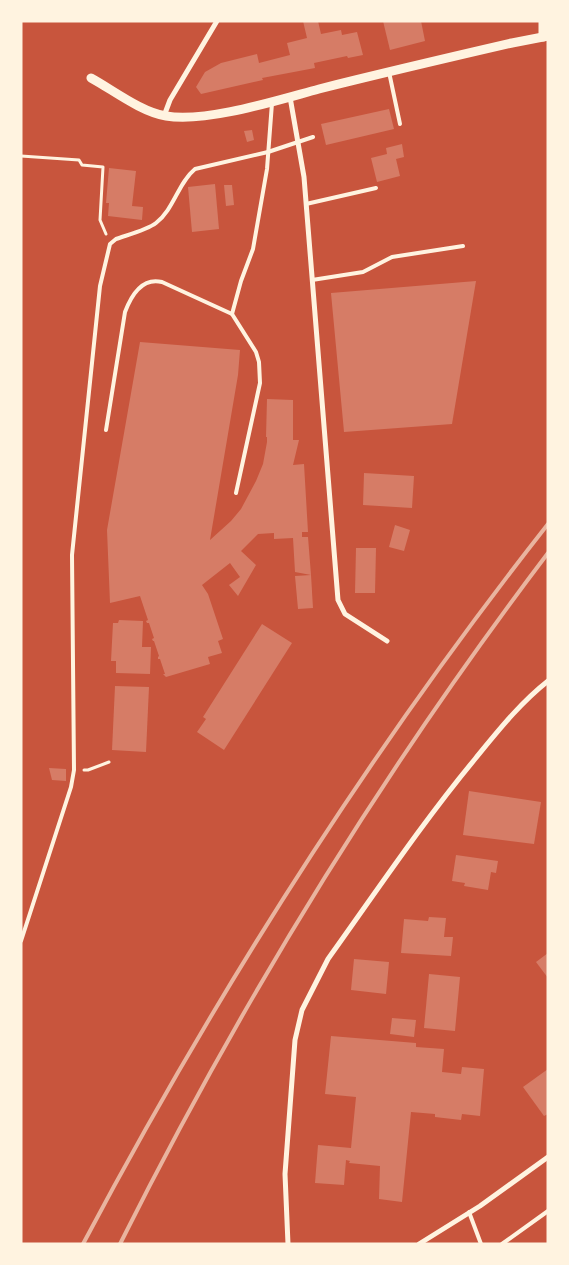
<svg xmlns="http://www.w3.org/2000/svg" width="569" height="1265" font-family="Barlow,sans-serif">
<rect width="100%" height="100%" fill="#c8553d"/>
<g fill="#d67c66">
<path d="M303,21H318L321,34L341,30L342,35L357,32L363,55L348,58L347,56L314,63L315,68L262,78L263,80L201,94L196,87L205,72L221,63L257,54L259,63L290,55L287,43L307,38Z"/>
<path d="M383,21H421L425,41L390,50Z"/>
<path d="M389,109L394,129L326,145L321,124Z"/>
<path d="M252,130L254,140L247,142L244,131Z"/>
<path d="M402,144L404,157L396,159L400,176L377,182L371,158L387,154L386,148Z"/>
<path d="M109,168L136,171L132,206L143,207L142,220L108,216L109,203H106Z"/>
<path d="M215,184L219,229L192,232L188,187Z"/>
<path d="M224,185H232L234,205L226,206Z"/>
<path d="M476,281L452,424L344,432L331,293Z"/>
<path d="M140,342L240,350L238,375L210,540L231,521L241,509L256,481L263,464L267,442V437H266L267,399L293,400V440H299L293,465L304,464L308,532H302V537H308L311,575L295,572L293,538L274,539V533L258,534L241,551L256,565L238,596L229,585L240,577L230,563L202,585L208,594L223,639L218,641L222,653L208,657L210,664L166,677L163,674H165L160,659H158V657L159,656L154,641H153L152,639L154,638L149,623H147L146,621L148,620L140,596L110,603L107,530Z"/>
<path d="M364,473L414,476L412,508L363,505Z"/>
<path d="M395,525L410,530L404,551L389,547Z"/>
<path d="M356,548H376L375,593H355Z"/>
<path d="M311,575L313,608L298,609L295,576Z"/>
<path d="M119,620L143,621L142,647H151L150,674L116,673V661H111L113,623H118Z"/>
<path d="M262,624L292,643L224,750L197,732L206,719L203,717Z"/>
<path d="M115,686L149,687L146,752L112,750Z"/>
<path d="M49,768L66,769V781L52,780Z"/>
<path d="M469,791L541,802L534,844L463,835Z"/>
<path d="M456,855L498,861L496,873L491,872L488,890L464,886L465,883L452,881Z"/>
<path d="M429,917L446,918L444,937H453L451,956L401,953L404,919L428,921Z"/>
<path d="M548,953V978L536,962Z"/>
<path d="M354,959L389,962L386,994L351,990Z"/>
<path d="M429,974L460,977L455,1031L424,1028Z"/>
<path d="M392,1018L416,1020L414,1037L390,1034Z"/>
<path d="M331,1036L416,1043V1047L444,1049L442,1072L461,1074L462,1067L484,1069L480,1116L462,1114L461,1120L435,1117V1114L411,1112L402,1202L379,1199L380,1166L349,1163L350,1161L346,1160L344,1185L315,1183L318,1145L351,1148L356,1097L325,1094Z"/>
<path d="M548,1069V1114L544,1116L523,1087Z"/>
</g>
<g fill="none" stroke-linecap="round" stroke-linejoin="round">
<g stroke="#fff3e0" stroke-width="3">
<path d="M21,156L79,160L82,165L103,167L100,220L106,234"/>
<path d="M84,770H88L109,762"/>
</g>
<g stroke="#fff3e0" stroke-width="4">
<path d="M389,72L400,124"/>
<path d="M306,204L376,188"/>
<path d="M312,280L363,272L392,257L463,246"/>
<path d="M232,314L241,281L253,249L267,169L272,103"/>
<path d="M106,430L125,312C131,296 142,277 162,282L232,314L256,352L259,362L260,383L236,493"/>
<path d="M21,941L71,787L74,770L72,555L100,286L110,244L116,239C127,235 147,230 156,223C174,209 178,183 195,169L268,152L313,137"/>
<path d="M469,1212L481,1244"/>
<path d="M502,1244L548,1211"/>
</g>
<g stroke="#fff3e0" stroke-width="5">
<path d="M290,97L304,177L338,600L345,614L387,641"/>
<path d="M164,116L170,100L217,21"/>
<path d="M288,1244L285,1174L295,1040L302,1010L328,959C376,892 422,823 475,759C498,731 520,703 548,681"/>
<path d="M419,1244L480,1206L548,1157"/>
</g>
<g stroke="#fff3e0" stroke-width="9">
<path d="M543,21V37"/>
<path d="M91,78C113,90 141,112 166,116C206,123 278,100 319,89C383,73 447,58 512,43L548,36"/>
</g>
<g stroke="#e9b49f" stroke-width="4">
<path d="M83,1244C217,991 371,749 548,524"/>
<path d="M120,1244C241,1002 384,769 548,553"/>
</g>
</g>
<rect width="569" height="1265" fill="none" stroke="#fff3e0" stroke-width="45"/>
</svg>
